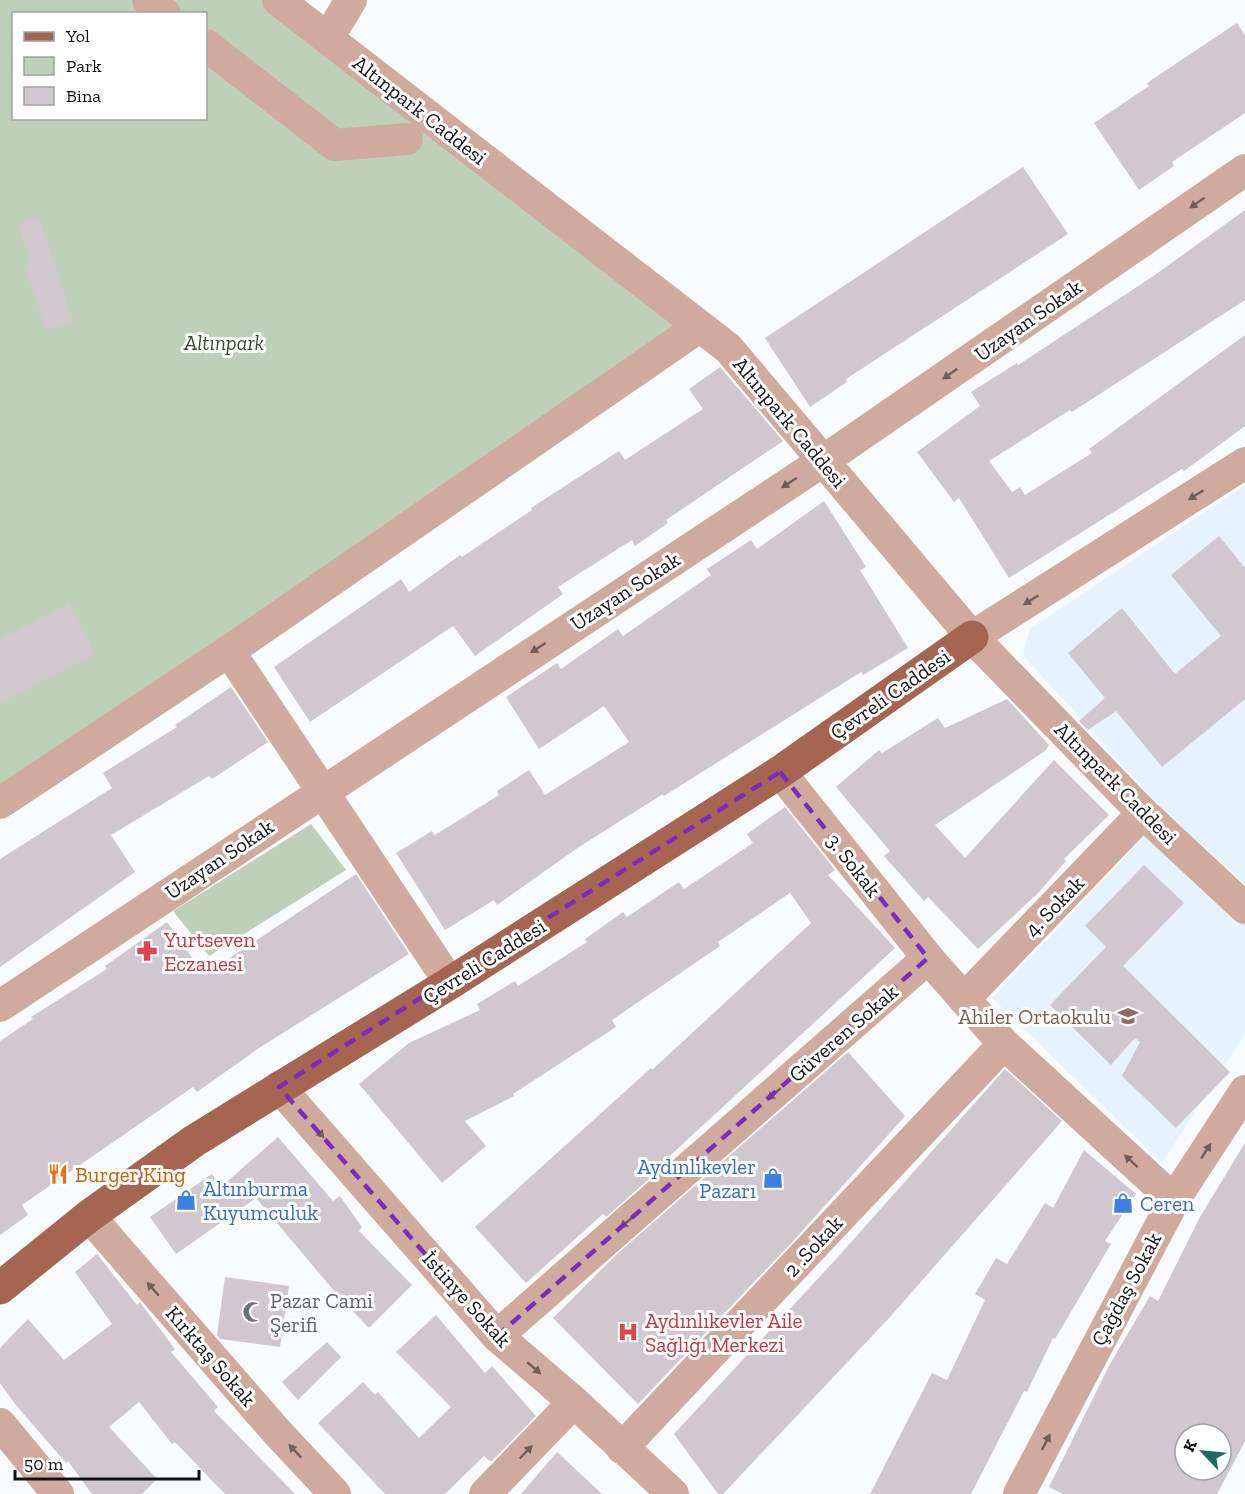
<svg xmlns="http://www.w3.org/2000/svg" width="1245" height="1494" font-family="'Zilla Slab',serif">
<rect width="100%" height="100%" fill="#f7fbfe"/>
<g fill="#e6f3fe">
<path d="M1245,485V884L1160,807L1023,655L1030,629Z"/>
<path d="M1145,836L1245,925V1034L1162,1163L992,998Z"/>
</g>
<g fill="#becfba" fill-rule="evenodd">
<path d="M0,0H278L699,327L0,803ZM14,14H206V118H14Z"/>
<path d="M311,824L346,870L209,956L173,911Z"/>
</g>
<g fill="#d0c7cf" fill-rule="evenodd">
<path d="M1237,23L1245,35V113L1172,162L1174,166L1139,190L1094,123L1149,86L1147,83Z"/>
<path d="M1023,167L1068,234L846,379L847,382L810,407L765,338Z"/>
<path d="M1245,210V300L1072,412L1070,410L989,461L1012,492L1020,487L1025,495L1092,453L1089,449L1245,335V426L1184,471L1182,469L1009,578L959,498L954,502L917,452L980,406L971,392L1017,363L1018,365L1152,277Z"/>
<path d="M39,217L73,321L46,330L25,266L31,264L18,224Z"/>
<path d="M720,367L783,441L666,520L668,523L635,546L632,540L558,587L563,594L475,656L453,626L310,722L274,667L401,579L409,592L460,555L462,557L532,510L531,508L619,451L625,460L703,409L689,389Z"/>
<path d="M824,501L866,567L860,570L908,648L863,675L861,672L664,796L663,794L579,847L497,905L494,900L445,930L396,853L432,831L435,835L499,795L497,791L529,770L545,795L629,742L604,706L539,749L506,697L557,663L561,669L618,629L623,636L711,575L707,569L751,540L757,549Z"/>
<path d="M1219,536L1245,568V699L1162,767L1116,711L1088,730L1079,721L1105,698L1068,653L1122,608L1175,674L1221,636L1171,575Z"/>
<path d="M69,604L95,654L0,703V639Z"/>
<path d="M231,687L268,742L212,779L209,776L111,835L135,872L0,967V859L112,788L103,773L177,727L175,725Z"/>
<path d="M1007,699L1049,745L1045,751L935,825L965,858L1054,760L1109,815L1064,859L1066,861L1038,893L978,949L928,897L924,901L884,856L890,851L836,787L879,750L882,753L938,718L945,728Z"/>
<path d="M785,807L835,870L828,875L895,948L648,1176L650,1178L606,1217L603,1214L526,1283L475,1227L651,1068L652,1070L811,923L790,893L718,942L720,946L612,1020L616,1027L513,1094L514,1096L465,1121L486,1146L442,1183L359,1084L409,1043L480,1010L477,1004L515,981L518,986L587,942L585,939L623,912L627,917L679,882L684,889L753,843L747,834Z"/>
<path d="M1144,865L1184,903L1123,966L1230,1072L1176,1128L1122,1076L1140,1042L1135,1038L1111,1065L1050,1005L1106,947L1085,926Z"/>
<path d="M356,874L409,954L259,1048L197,1092L193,1087L22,1205L28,1215L0,1235V1041L33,1019L31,1017L107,969L105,966L167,922L204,975Z"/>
<path d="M848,1052L905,1116L796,1238L638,1404L553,1318L616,1255Z"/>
<path d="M1005,1069L1062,1121L890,1317L723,1494H718L674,1434L837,1258Z"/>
<path d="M278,1137L333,1201L340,1196L362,1227L359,1231L412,1285L369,1328L340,1298L256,1198L176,1254L150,1217L212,1174L221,1187Z"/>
<path d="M1245,1143V1441L1217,1494H1063L1049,1487L1110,1364L1150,1296L1158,1301L1200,1217ZM1185,1434H1221V1470H1185Z"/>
<path d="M1084,1150L1136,1194L1105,1241L1111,1244L1055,1339L1053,1338L1027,1392L1024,1391L971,1494H870L932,1373L947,1380L985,1300L975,1294L996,1258L1007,1264L1045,1203L1053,1208Z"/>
<path d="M97,1254L137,1305L140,1302L142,1305L175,1349L171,1352L218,1407L214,1411L295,1494H225L175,1442L172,1444L139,1402L109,1427L157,1479L142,1494H92L68,1461L66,1463L15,1404L0,1383V1348L28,1319L64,1360L112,1324L75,1272Z"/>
<path d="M225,1277L289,1286L280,1347L220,1339L217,1335Z"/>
<path d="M436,1315L485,1373L492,1366L536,1416L491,1462L484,1456L445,1494H385L318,1423L363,1382L375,1395L378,1392L419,1438L451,1407L396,1352Z"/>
<path d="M327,1342L341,1357L298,1400L282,1382Z"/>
<path d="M557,1452L602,1494H521Z"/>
</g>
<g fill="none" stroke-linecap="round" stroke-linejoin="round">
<g stroke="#d0aa9d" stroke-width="32">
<path d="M148,0L165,14"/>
<path d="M278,0L728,348L972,637L1143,813L1245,908"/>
<path d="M328,38L351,0"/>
<path d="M206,45L335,145L407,139"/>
<path d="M972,637L1245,463"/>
<path d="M229,651L450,983"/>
<path d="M780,772L928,958L1004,1044L1174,1200"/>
<path d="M0,803L229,651L699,327"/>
<path d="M964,999L1143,813"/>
<path d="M0,1006L823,461L1245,170"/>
<path d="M279,1087L497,1336L574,1402L673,1494"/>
<path d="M89,1216L276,1431L335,1494"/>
<path d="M497,1336L928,958"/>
<path d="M0,1424L58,1494"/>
<path d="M622,1448L1004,1044"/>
<path d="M485,1494L574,1402"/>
<path d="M1019,1494L1174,1200L1245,1091"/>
</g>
<path stroke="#a66550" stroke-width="33" d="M0,1288L89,1216L194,1141L450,983L780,772L972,637"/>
</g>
<defs><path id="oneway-solid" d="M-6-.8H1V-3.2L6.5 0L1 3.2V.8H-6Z" transform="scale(1.5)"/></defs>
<g fill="#705e5a">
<use href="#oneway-solid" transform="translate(1197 203) rotate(145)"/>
<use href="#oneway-solid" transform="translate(950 374) rotate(145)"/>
<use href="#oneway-solid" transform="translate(789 483) rotate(147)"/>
<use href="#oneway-solid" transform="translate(1196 495) rotate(148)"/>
<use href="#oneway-solid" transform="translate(1031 600) rotate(148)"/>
<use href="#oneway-solid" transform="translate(538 648) rotate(147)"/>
<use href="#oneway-solid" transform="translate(774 1094) rotate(139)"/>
<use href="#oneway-solid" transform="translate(318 1131) rotate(49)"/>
<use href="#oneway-solid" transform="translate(1206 1151) rotate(-57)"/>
<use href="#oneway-solid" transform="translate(1131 1161) rotate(-137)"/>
<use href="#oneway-solid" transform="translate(627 1222) rotate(139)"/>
<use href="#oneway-solid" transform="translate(153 1289) rotate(-131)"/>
<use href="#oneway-solid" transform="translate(534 1368) rotate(41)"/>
<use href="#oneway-solid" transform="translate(1046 1442) rotate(-63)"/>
<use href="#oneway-solid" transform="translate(295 1451) rotate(-133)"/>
<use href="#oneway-solid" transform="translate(526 1452) rotate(-46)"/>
</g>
<path fill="none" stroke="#7b2cbf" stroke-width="4.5" stroke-dasharray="12 8" stroke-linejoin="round" d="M780,772L928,958L497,1336L279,1087Z"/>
<defs>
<g id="pharmacy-bare" transform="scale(1.62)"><path d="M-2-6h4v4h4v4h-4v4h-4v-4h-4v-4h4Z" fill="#e0444e" stroke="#fff" stroke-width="2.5" paint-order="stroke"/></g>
<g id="school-bare" transform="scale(1.62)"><path d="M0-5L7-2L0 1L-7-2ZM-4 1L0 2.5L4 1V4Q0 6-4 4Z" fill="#8d6e63" stroke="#fff" stroke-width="2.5" paint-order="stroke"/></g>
<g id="restaurant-bare" transform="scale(1.62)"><path d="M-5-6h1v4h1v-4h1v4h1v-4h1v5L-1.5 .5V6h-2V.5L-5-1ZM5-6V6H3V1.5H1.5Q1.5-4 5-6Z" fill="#e8710a" stroke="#fff" stroke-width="2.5" paint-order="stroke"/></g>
<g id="shop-bare" transform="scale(1.62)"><path d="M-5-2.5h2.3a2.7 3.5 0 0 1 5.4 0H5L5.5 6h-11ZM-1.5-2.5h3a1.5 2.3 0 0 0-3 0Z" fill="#3f7fe0" stroke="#fff" stroke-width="2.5" paint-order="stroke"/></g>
<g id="mosque-bare" transform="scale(1.62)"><path d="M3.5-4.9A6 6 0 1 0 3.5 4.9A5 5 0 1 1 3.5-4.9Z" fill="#6b7280" stroke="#fff" stroke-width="2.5" paint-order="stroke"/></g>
<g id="hospital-bare" transform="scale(1.62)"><path d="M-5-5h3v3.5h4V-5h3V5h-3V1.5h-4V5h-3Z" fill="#e0444e" stroke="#fff" stroke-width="2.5" paint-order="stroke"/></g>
</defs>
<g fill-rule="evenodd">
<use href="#pharmacy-bare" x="147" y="951"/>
<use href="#school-bare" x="1128" y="1016"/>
<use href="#restaurant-bare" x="58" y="1174"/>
<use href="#shop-bare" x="773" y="1178"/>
<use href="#shop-bare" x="186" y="1200"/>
<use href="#shop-bare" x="1123" y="1203"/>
<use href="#mosque-bare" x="253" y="1312"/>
<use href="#hospital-bare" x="628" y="1332"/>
</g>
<g text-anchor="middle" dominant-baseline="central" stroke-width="6" stroke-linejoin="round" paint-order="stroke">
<g font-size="21" fill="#101316" stroke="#fff">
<text transform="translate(420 110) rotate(38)">Altınpark Caddesi</text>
<text transform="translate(1028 320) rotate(-35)">Uzayan Sokak</text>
<text transform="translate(790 422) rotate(50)">Altınpark Caddesi</text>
<text transform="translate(625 591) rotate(-33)">Uzayan Sokak</text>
<text transform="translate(890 694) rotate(-35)">Çevreli Caddesi</text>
<text transform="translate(1116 783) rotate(45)">Altınpark Caddesi</text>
<text transform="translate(219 859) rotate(-34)">Uzayan Sokak</text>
<text transform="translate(854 865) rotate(52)">3. Sokak</text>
<text transform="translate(1054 906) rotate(-46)">4. Sokak</text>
<text transform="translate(484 961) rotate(-32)">Çevreli Caddesi</text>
<text transform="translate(843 1033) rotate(-41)">Güveren Sokak</text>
<text transform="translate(813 1246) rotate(-47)">2 .Sokak</text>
<text transform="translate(1126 1289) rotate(-62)">Çağdaş Sokak</text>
<text transform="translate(467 1299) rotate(48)">İstinye Sokak</text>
<text transform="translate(211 1356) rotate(49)">Kırktaş Sokak</text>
</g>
<g font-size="21" font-style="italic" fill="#2e5027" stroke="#fff">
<text x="224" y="342">Altınpark</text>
</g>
<g font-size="21" fill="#be3a42" stroke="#fff" text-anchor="start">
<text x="164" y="939">Yurtseven<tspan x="164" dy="24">Eczanesi</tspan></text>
<text x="645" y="1320">Aydınlıkevler Aile<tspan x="645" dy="24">Sağlığı Merkezi</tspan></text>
</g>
<g font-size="21" fill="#785e54" stroke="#fff" text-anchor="end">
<text x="1111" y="1016">Ahiler Ortaokulu</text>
</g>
<g font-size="21" fill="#366cbe" stroke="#fff" text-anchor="start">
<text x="756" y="1166" text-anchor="end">Aydınlıkevler<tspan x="756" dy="24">Pazarı</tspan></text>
<text x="203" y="1188">Altınburma<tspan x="203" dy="24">Kuyumculuk</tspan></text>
<text x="1140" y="1203">Ceren</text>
</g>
<g font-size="21" fill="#c56008" stroke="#fff" text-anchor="start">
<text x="75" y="1174">Burger King</text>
</g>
<g font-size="21" fill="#5b616d" stroke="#fff" text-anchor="start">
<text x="270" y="1300">Pazar Cami<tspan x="270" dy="24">Şerifi</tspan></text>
</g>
</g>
<rect x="12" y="12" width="195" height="108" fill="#ffffff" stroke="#9fa1a2" stroke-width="1.5"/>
<rect x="24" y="32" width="30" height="9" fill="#a66550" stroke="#9fa1a2" stroke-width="1.5"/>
<text x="66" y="42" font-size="18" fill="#101316">Yol</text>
<rect x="24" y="57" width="30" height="18" fill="#becfba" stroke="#9fa1a2" stroke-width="1.5"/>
<text x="66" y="72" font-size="18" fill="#101316">Park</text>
<rect x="24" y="87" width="30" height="18" fill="#d0c7cf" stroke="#9fa1a2" stroke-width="1.5"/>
<text x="66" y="102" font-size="18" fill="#101316">Bina</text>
<g transform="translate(1203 1452) rotate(296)"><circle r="28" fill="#ffffff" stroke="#9fa1a2" stroke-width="1.5"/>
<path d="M0-4.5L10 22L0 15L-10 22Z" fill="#216a64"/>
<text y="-9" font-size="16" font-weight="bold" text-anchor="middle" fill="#101316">K</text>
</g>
<path d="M15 1470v9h184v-9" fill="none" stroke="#101316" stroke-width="3"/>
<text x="24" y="1470" font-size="18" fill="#101316" stroke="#ffffff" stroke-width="4.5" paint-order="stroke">50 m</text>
</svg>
